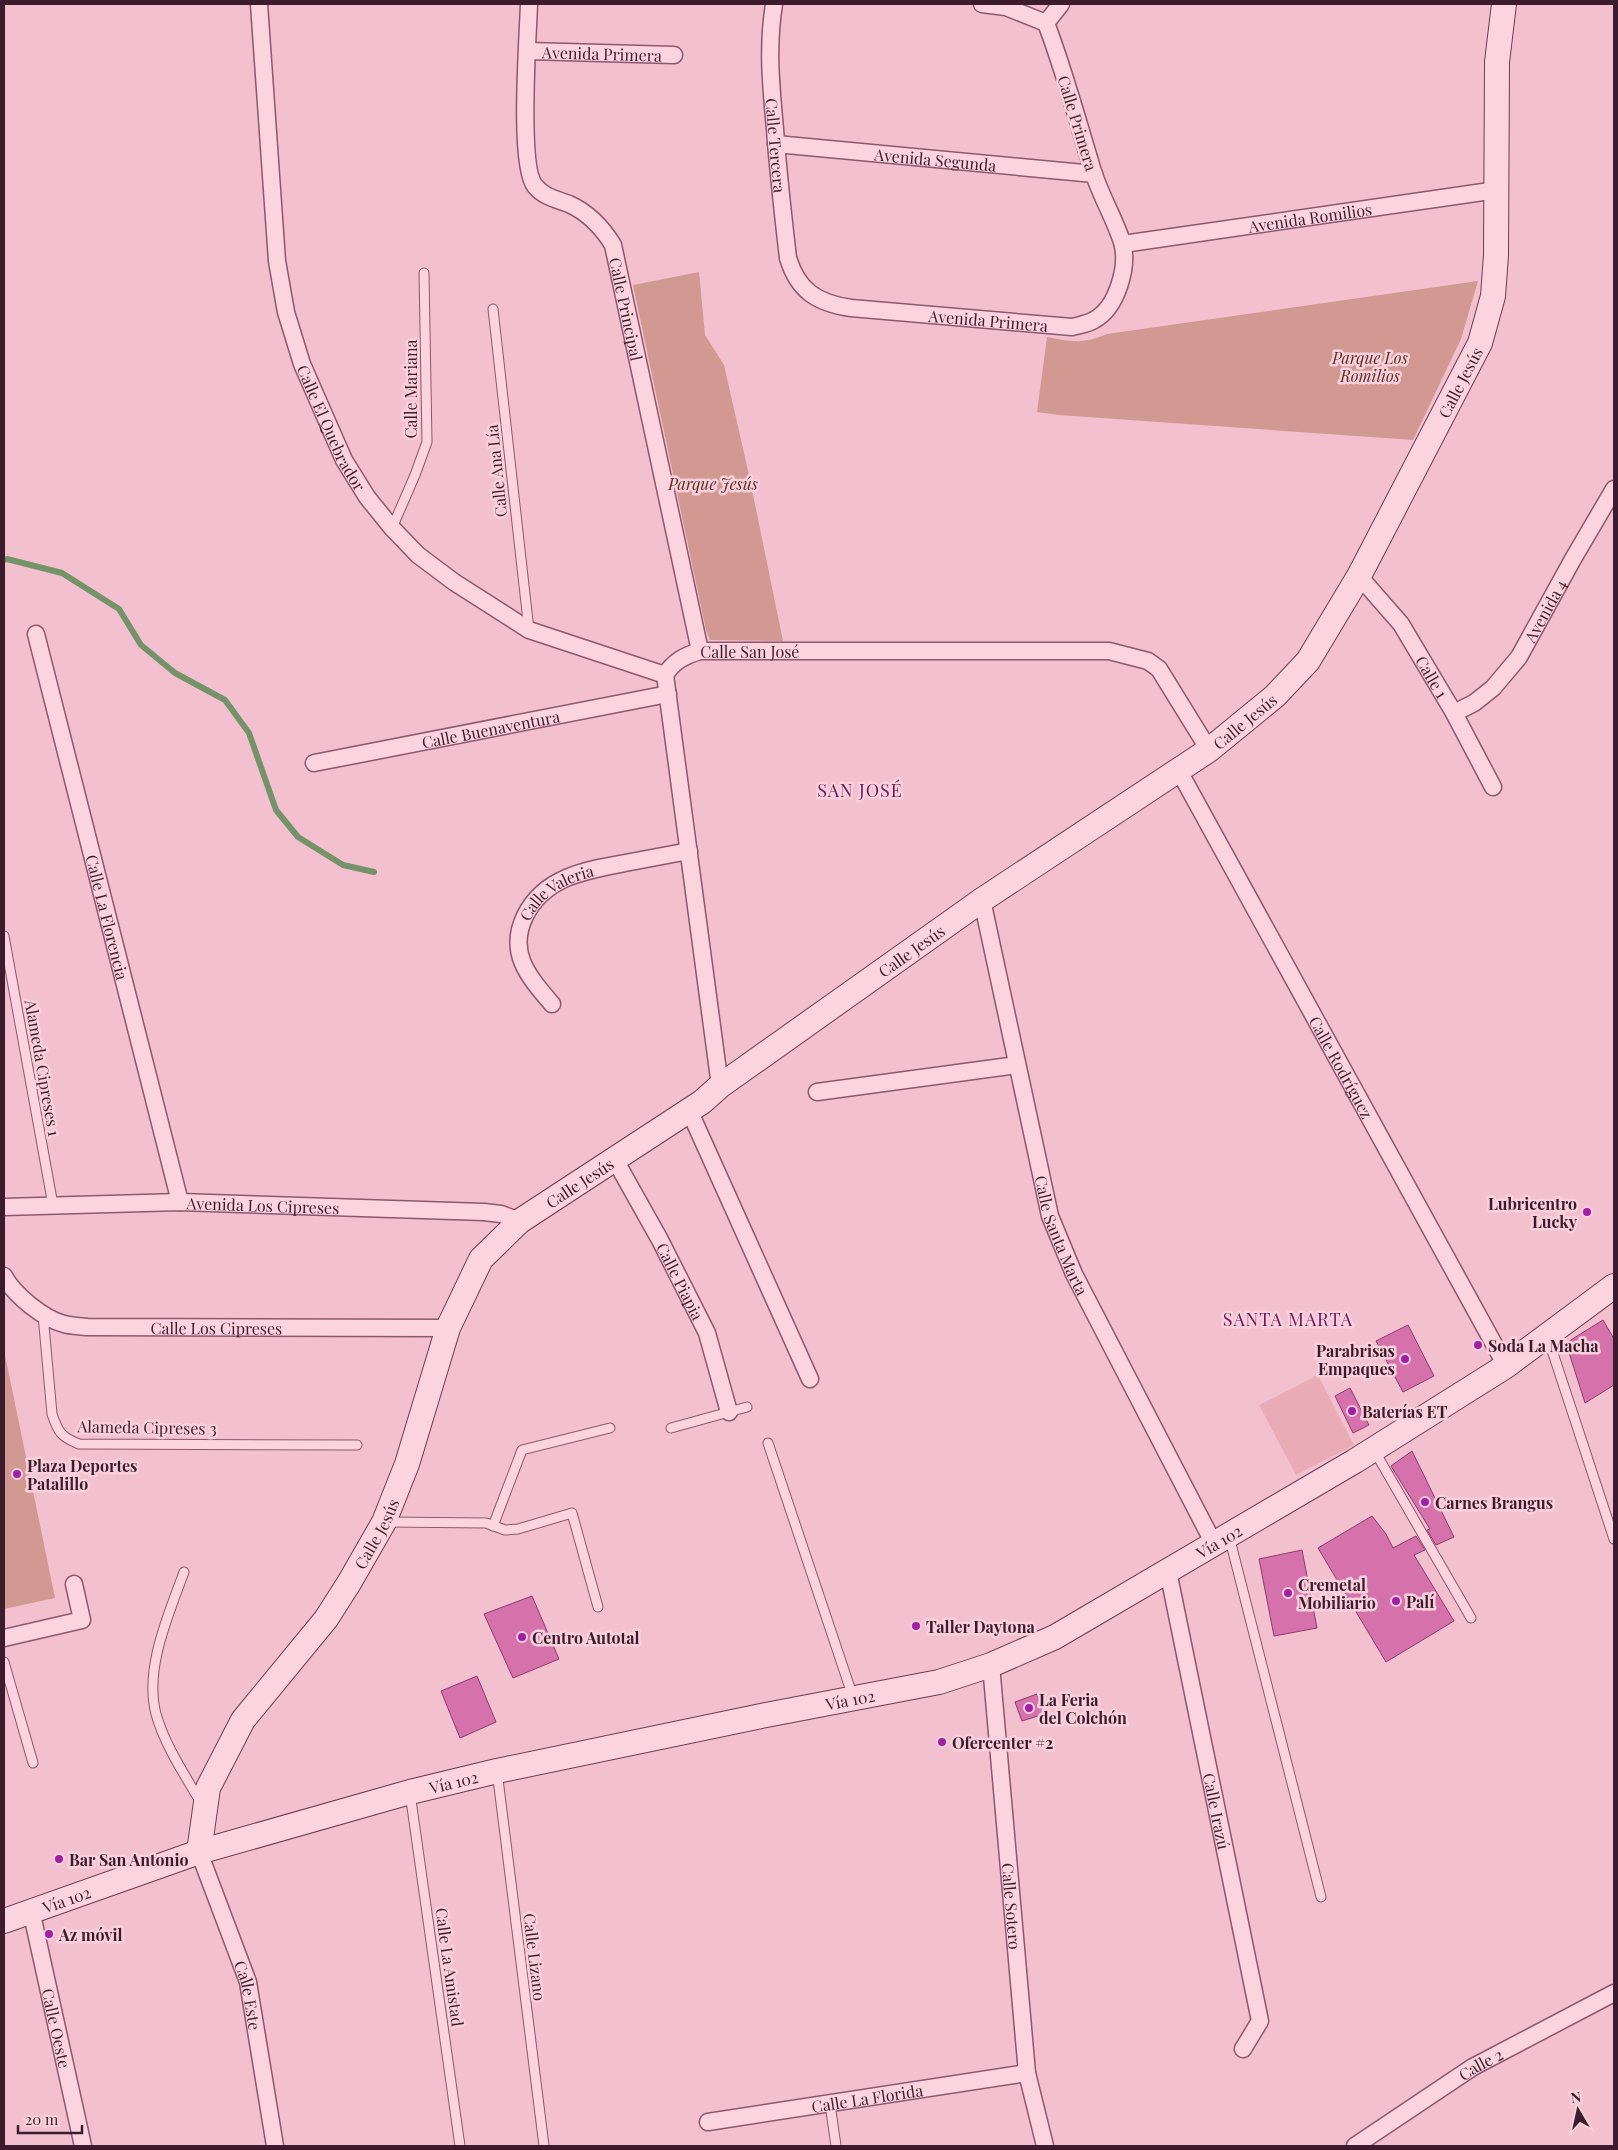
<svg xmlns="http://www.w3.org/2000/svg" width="1618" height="2150" font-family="'Playfair Display',serif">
<rect width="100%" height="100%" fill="#f2c0cf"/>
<path fill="#e9acb7" d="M1318,1375L1354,1445L1296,1475L1259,1405Z"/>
<g fill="#d29993">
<path d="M699,272L705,335L724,365L749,475L783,641L710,640L706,630L633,285Z"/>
<path d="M1478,281L1461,339L1413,440L1059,415L1037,412L1047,337C1071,342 1084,344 1107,334Z"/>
<path d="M4,1350L55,1598L4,1609Z"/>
</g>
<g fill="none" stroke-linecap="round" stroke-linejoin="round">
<path stroke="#749369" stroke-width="6" d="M4,560L7,559L62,573L119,609L141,645L175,673L225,700L249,733L276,810L298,837L343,865L374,872"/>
</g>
<g fill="#d572ac" stroke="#8f396e">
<path d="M1603,1320L1614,1339V1385L1585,1403L1566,1343Z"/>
<path d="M1408,1325L1434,1376L1403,1392L1376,1341Z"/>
<path d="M1350,1388L1369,1425L1353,1433L1335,1396Z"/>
<path d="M1412,1451L1454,1537L1436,1545L1427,1530L1430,1529L1391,1466Z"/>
<path d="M1372,1516L1386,1534L1393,1548L1416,1536L1425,1550L1414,1555L1454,1621L1386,1662L1318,1548Z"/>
<path d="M1302,1550L1317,1628L1274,1636L1259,1559Z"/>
<path d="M532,1596L559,1659L513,1678L484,1614Z"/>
<path d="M477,1676L496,1722L460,1738L441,1691Z"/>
<path d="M1037,1694L1044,1714L1022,1721L1015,1702Z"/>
</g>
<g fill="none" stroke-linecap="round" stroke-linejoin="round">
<g stroke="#8e5670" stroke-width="11">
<g id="lane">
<path d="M493,309L529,630"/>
<path d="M392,528L415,475L427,442L424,273"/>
<path d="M4,936L53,1205"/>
<path d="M43,1315L52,1414C58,1432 61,1437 79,1444L357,1445"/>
<path d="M1548,1338L1614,1539"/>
<path d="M671,1428L747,1407"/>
<path d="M768,1443L853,1697"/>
<path d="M1374,1450L1471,1618"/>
<path d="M387,1522L486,1523L505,1530L518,1529L572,1513L598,1607"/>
<path d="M493,1526L522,1450L610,1428"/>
<path d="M1229,1536L1321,1897"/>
<path d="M184,1572C169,1614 144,1668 156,1714C165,1746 185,1775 201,1803"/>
<path d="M4,1662L33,1763"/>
<path d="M497,1771L544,2146"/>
<path d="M410,1793L460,2146"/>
<path d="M830,2104L836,2146"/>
</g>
</g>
<g stroke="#8e5670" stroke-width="19">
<g id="street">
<path id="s1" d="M259,4L277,261L286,312L302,364L344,460L367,497L392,528L418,555L454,582L529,630L665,675"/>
<path id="s2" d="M529,4C528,36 518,166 535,186C544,197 556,199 569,204C589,213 602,227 613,245L700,651"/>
<path id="s3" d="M774,4C767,48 771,85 775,129C778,172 783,215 788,258C798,291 817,303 851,308L1072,327C1079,325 1088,324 1094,320C1117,308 1129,266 1122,242C1114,217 1099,193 1092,168C1077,119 1064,70 1046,23L1061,4"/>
<path d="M982,4L1006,7L1046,23"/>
<path id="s4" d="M528,51L674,55"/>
<path id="s5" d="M776,144L1094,174"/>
<path id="s6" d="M1123,244L1497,190"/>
<path id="s7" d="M1359,576L1401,624L1454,713L1493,787"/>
<path id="s8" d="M36,634L180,1202"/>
<path id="s9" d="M1454,713L1474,703L1493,688L1519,657L1573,559L1614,489"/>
<path id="s10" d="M314,763L668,694"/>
<path id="s11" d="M1178,769L1506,1366"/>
<path id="s12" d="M982,900L1050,1216L1074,1274L1214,1544"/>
<path id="s13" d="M552,1004C529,977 507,953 525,916C544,877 586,870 625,863C646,859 667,855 689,851"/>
<path id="s14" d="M720,1086L665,675C674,661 684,656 700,651H1109L1148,661L1159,669L1209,750"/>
<path d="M817,1092L1017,1065"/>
<path d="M689,1110L810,1379"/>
<path id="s15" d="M614,1158L660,1240L707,1333L729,1412"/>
<path id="s16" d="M4,1207L180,1202L484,1212L501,1214L520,1221"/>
<path id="s17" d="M4,1276C14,1295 44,1319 64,1324C71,1326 80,1326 87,1327L448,1328"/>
<path id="s18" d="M1168,1571L1260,2021L1243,2049"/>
<path d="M4,1638L82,1620L74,1584"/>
<path id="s19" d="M991,1665L1027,2073L1045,2146"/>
<path id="s20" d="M199,1852L248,1982L275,2146"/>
<path id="s21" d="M31,1910L83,2146"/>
<path id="s22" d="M708,2122L1027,2073"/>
<path id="s23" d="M1355,2146L1473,2067L1614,1993"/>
</g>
</g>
<g stroke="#6f3955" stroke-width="26">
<g id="secondary">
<path id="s24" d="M199,1852L208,1788L243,1720L326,1619L349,1583L384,1522L407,1464L448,1328L481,1259L520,1221L702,1102L720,1086L982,900L1209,750L1275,696L1308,661L1359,576L1480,343L1493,296L1496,255L1497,62L1504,4"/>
<path id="s25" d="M4,1921L199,1852L410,1792L497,1771L766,1715L939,1682L991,1665L1055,1637L1355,1461L1506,1366L1614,1286"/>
</g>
</g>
<use href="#lane" stroke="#fcd4e0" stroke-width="9"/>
<use href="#street" stroke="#fcd4e0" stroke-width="16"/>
<use href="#secondary" stroke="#fcd4e0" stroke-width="24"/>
</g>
<g fill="#a11fa3" stroke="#f9d0dc" stroke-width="2">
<circle cx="1587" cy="1212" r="5"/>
<circle cx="1478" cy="1345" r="5"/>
<circle cx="1405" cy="1359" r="5"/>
<circle cx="1352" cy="1411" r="5"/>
<circle cx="17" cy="1474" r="5"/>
<circle cx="1425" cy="1502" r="5"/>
<circle cx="1288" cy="1593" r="5"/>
<circle cx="1396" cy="1601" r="5"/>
<circle cx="916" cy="1626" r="5"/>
<circle cx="522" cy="1637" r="5"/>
<circle cx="1029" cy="1708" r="5"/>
<circle cx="942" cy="1742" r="5"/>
<circle cx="59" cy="1859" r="5"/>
<circle cx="49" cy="1934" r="5"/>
</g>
<g text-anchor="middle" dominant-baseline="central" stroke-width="5" stroke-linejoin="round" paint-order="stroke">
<g font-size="16" fill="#3c1c2c" stroke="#f9d0dc">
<text stroke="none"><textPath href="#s4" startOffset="74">Avenida Primera</textPath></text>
<text transform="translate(1078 123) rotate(73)">Calle Primera</text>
<text stroke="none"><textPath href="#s3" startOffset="142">Calle Tercera</textPath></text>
<text stroke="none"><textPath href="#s5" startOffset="160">Avenida Segunda</textPath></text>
<text stroke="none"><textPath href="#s6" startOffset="189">Avenida Romilios</textPath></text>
<text stroke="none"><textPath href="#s2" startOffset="349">Calle Principal</textPath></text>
<text stroke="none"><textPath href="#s3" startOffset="479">Avenida Primera</textPath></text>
<text stroke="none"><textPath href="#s24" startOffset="2006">Calle Jesús</textPath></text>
<text transform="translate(410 389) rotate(-90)">Calle Mariana</text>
<text stroke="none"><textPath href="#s1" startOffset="434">Calle El Quebrador</textPath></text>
<text transform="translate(496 471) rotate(-96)">Calle Ana Lía</text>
<text stroke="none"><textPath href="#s9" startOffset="140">Avenida 4</textPath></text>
<text stroke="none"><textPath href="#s14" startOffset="508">Calle San José</textPath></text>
<text stroke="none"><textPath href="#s7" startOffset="125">Calle 1</textPath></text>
<text stroke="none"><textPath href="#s24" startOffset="1601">Calle Jesús</textPath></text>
<text stroke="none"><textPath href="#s10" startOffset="180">Calle Buenaventura</textPath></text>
<text stroke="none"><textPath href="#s13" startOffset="140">Calle Valeria</textPath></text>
<text stroke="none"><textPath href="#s8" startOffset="292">Calle La Florencia</textPath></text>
<text stroke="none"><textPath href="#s24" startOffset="1196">Calle Jesús</textPath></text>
<text stroke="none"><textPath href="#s11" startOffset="340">Calle Rodríguez</textPath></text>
<text transform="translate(43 1068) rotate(80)">Alameda Cipreses 1</text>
<text stroke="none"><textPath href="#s24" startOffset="791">Calle Jesús</textPath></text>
<text stroke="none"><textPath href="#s16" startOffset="259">Avenida Los Cipreses</textPath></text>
<text stroke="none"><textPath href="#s12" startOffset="345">Calle Santa Marta</textPath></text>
<text stroke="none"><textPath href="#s15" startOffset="140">Calle Piapia</textPath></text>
<text stroke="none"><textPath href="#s17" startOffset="231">Calle Los Cipreses</textPath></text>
<text transform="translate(147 1427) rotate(1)">Alameda Cipreses 3</text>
<text stroke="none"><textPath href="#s24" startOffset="371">Calle Jesús</textPath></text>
<text stroke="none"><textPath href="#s25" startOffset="1281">Vía 102</textPath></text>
<text stroke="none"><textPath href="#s25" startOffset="876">Vía 102</textPath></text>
<text stroke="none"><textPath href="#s25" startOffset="471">Vía 102</textPath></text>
<text stroke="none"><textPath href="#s18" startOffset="245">Calle Irazú</textPath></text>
<text stroke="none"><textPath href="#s25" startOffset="66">Vía 102</textPath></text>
<text stroke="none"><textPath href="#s19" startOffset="242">Calle Sotero</textPath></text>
<text transform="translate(535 1957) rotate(83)">Calle Lizano</text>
<text transform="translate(450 1967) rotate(82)">Calle La Amistad</text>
<text stroke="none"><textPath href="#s20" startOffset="152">Calle Este</textPath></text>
<text stroke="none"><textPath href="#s21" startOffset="121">Calle Oeste</textPath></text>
<text stroke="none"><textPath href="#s23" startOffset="150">Calle 2</textPath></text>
<text stroke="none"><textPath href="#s22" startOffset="161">Calle La Florida</textPath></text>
</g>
<g font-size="16" font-style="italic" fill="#5a2e20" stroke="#f9d0dc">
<text x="1370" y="357">Parque Los<tspan x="1370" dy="18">Romilios</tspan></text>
<text x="713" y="483">Parque Jesús</text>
</g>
<g font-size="16" font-weight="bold" fill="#3c1c2c" stroke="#f9d0dc" text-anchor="start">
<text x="1577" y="1203" text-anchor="end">Lubricentro<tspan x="1577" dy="18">Lucky</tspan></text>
<text x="1488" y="1345">Soda La Macha</text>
<text x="1395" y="1350" text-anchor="end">Parabrisas<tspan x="1395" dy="18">Empaques</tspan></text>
<text x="1362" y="1411">Baterías ET</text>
<text x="27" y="1465">Plaza Deportes<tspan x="27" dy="18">Patalillo</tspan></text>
<text x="1435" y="1502">Carnes Brangus</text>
<text x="1298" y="1584">Cremetal<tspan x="1298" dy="18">Mobiliario</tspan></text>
<text x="1406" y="1601">Palí</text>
<text x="926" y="1626">Taller Daytona</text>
<text x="532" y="1637">Centro Autotal</text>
<text x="1039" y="1699">La Feria<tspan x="1039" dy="18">del Colchón</tspan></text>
<text x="952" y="1742">Ofercenter #2</text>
<text x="69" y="1859">Bar San Antonio</text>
<text x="59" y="1934">Az móvil</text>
</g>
<g font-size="18" letter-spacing="1" fill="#6d175b" stroke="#f9d0dc">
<text x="860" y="790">SAN JOSÉ</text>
<text x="1288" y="1319">SANTA MARTA</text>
</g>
</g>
<rect width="1618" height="2150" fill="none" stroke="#3c1c2c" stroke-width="10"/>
<g transform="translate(1578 2110) rotate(351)" stroke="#f9d0dc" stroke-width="4" paint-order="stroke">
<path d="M0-4L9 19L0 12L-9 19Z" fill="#3c1c2c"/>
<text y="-8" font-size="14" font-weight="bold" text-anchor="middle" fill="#3c1c2c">N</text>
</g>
<path d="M18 2125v8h64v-8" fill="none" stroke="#3c1c2c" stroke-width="2.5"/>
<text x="25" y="2125" font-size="15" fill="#3c1c2c" stroke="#f9d0dc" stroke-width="4" paint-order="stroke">20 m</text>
</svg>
